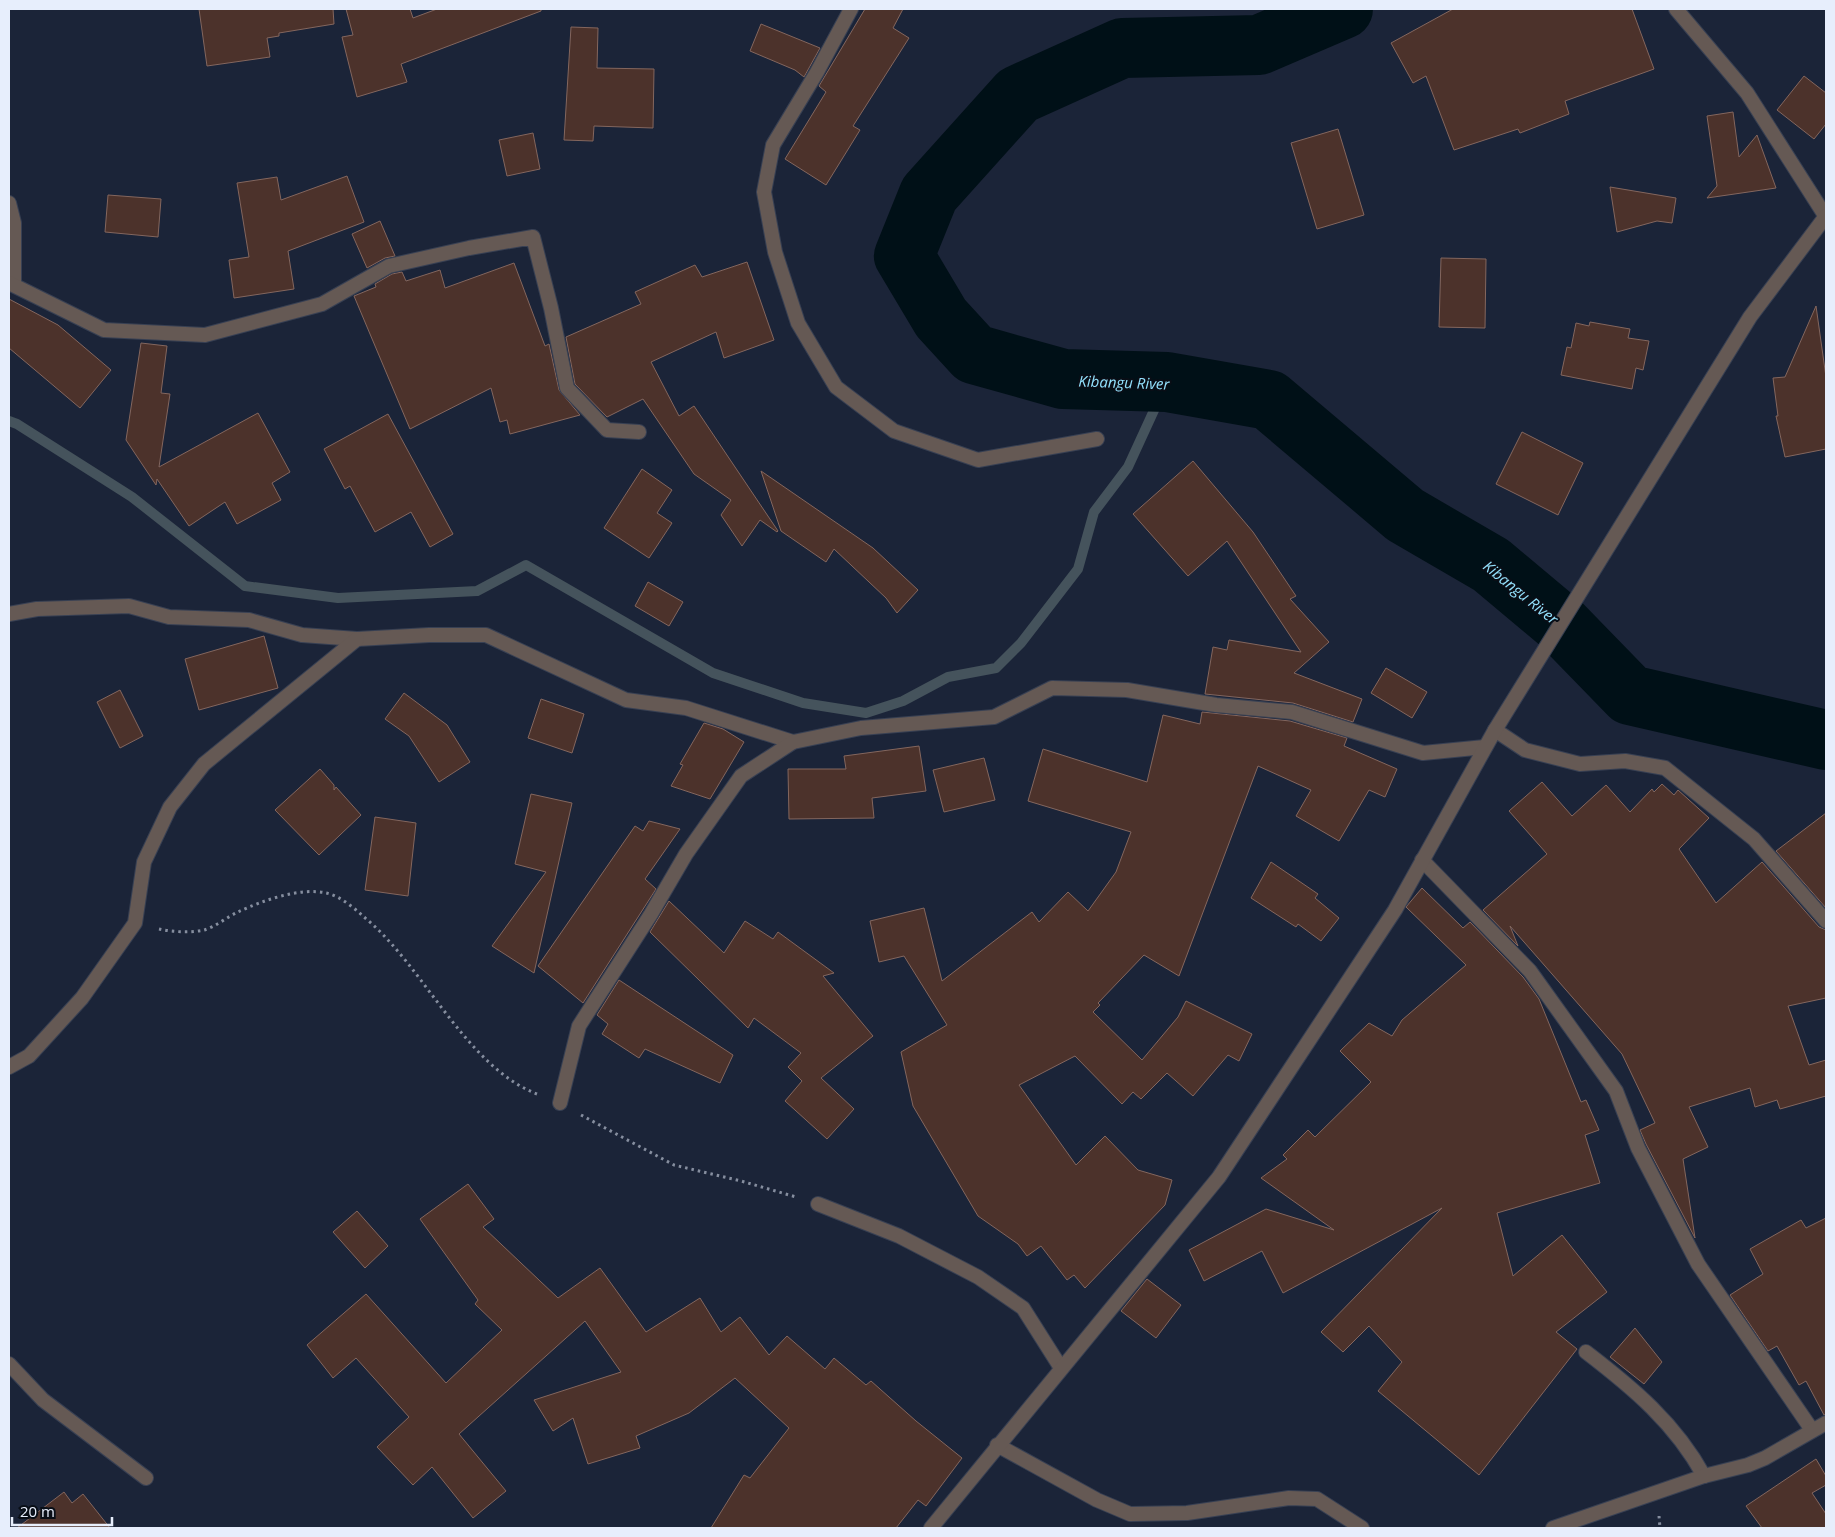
<svg xmlns="http://www.w3.org/2000/svg" width="1835" height="1537" font-family="'Open Sans',sans-serif">
<rect width="100%" height="100%" fill="#1b2438"/>
<g fill="none" stroke-linecap="round" stroke-linejoin="round">
<path stroke="#45535c" stroke-width="10" d="M9,421L17,424L132,497L245,586L338,598L477,591L526,565L713,673L803,703L866,713L903,701L948,677L996,668L1021,643L1078,569L1094,512L1128,467L1167,382"/>
<path stroke="#001017" stroke-width="60" d="M1343,9L1259,45L1122,48L1018,95L929,194L904,256L941,318L974,354L1063,379L1167,382L1269,400L1405,515L1491,565L1559,622L1630,695L1826,740"/>
</g>
<g fill="#4c322b" stroke="#83665e">
<path d="M199,9H333L334,24L279,33V36L267,38L270,57L207,66Z"/>
<path d="M346,9H410L413,18L437,9H541V11L401,64L407,82L357,97L342,37L353,35Z"/>
<path d="M865,9H903L893,28L909,38L853,126L860,130L826,185L785,159L826,92L819,86Z"/>
<path d="M1453,9H1632L1654,69L1565,101L1569,114L1520,133L1518,129L1454,150L1426,76L1413,83L1391,43Z"/>
<path d="M761,24L820,48L804,77L795,70L750,51Z"/>
<path d="M571,27L598,28L597,68L654,69L653,128L594,126L593,141L564,140Z"/>
<path d="M1804,76L1826,93V124L1814,139L1777,110Z"/>
<path d="M1733,112L1739,157L1757,135L1776,188L1707,198L1717,186L1707,116Z"/>
<path d="M1338,129L1364,215L1317,229L1291,143Z"/>
<path d="M533,133L540,169L507,176L499,140Z"/>
<path d="M347,176L364,222L288,251L294,289L234,298L229,260L249,257L237,183L277,177L281,200Z"/>
<path d="M1610,187L1676,198L1672,223L1657,221L1617,232Z"/>
<path d="M108,195L161,199L158,237L105,232Z"/>
<path d="M380,221L395,256L385,258L367,268L352,234Z"/>
<path d="M1441,258L1486,259L1485,328L1439,327Z"/>
<path d="M747,262L774,340L724,358L716,332L651,362L679,416L694,406L778,531L777,532L760,520L742,546L721,515L731,500L694,474L643,399L607,417L575,384L566,337L641,304L635,292L695,265L702,277Z"/>
<path d="M514,263L545,346L549,344L559,390L580,415L510,434L507,420L500,422L491,388L410,429L354,296L376,287L375,284L392,274L402,272L406,281L440,270L445,288Z"/>
<path d="M9,299L58,325L111,370L80,408L9,348Z"/>
<path d="M1816,306L1826,377V449L1785,457L1776,416H1778L1773,378L1785,377Z"/>
<path d="M1590,322L1630,329L1628,338L1649,341L1643,370L1636,368L1632,389L1561,375L1567,347L1571,348L1576,323L1589,326Z"/>
<path d="M141,343L167,346L161,393L170,394L159,467L258,413L290,472L272,483L281,500L237,524L225,502L189,526L157,479L156,485L126,440Z"/>
<path d="M388,414L453,534L430,547L411,512L375,532L350,486L345,489L324,449Z"/>
<path d="M1522,432L1583,463L1558,515L1496,484Z"/>
<path d="M1193,461L1253,532L1296,596L1290,599L1329,642L1294,673L1362,699L1353,722L1293,703L1205,694L1213,647L1227,650L1229,640L1301,652L1227,541L1188,576L1133,514Z"/>
<path d="M642,469L672,490L657,513L672,523L649,558L604,528Z"/>
<path d="M761,471L873,548L918,590L897,613L886,598L834,549L826,562L781,531Z"/>
<path d="M648,582L683,602L669,626L635,606Z"/>
<path d="M264,636L278,688L199,710L185,659Z"/>
<path d="M1386,668L1427,692L1412,718L1371,693Z"/>
<path d="M120,690L143,736L120,748L97,702Z"/>
<path d="M404,693L447,725L470,762L439,782L409,736L385,719Z"/>
<path d="M541,699L584,714L572,753L528,738Z"/>
<path d="M1202,712L1290,721L1347,738L1344,746L1397,769L1385,797L1369,790L1339,841L1296,816L1311,790L1258,766L1179,976L1144,955L1098,1003L1100,1005L1093,1012L1142,1060L1178,1017L1186,1001L1252,1034L1239,1061L1228,1055L1193,1096L1167,1073L1141,1099L1133,1092L1122,1104L1075,1056L1019,1085L1076,1165L1105,1136L1138,1170L1172,1180L1165,1205L1085,1288L1074,1275L1067,1280L1041,1246L1027,1256L1018,1244L978,1216L913,1106L901,1052L947,1025L904,956L879,962L870,921L924,908L942,981L1032,912L1039,922L1068,892L1088,911L1116,872L1131,832L1028,801L1043,749L1147,782L1163,715L1200,724Z"/>
<path d="M704,723L723,729L744,742L710,799L671,786L683,765L680,764Z"/>
<path d="M919,746L926,791L872,798L874,818L789,819L788,769H846L844,756Z"/>
<path d="M984,758L995,800L944,812L933,770Z"/>
<path d="M320,769L334,785V790L336,787L361,815L319,855L275,810Z"/>
<path d="M1542,782L1572,816L1606,785L1630,812L1652,789L1654,792L1662,784L1674,795L1678,790L1709,818L1679,849L1716,903L1762,862L1819,927L1826,930V998L1788,1006L1809,1065L1826,1060V1096L1780,1109L1777,1100L1755,1107L1750,1088L1689,1107L1708,1147L1683,1159L1695,1238L1646,1144L1640,1130L1655,1123L1622,1054L1510,926L1518,946L1483,910L1547,854L1509,811Z"/>
<path d="M531,794L572,803L534,973L492,946L546,872L515,864Z"/>
<path d="M1826,813V908L1776,851Z"/>
<path d="M375,817L416,823L408,896L365,890Z"/>
<path d="M649,821L680,829L645,879L656,889L583,1003L538,966L635,826L643,831Z"/>
<path d="M1271,862L1318,894L1315,898L1339,918L1321,941L1298,924L1296,927L1251,898Z"/>
<path d="M1422,888L1463,928L1470,922L1523,977L1539,999L1581,1102L1586,1100L1599,1130L1585,1135L1600,1183L1497,1213L1513,1276L1562,1235L1607,1292L1556,1332L1577,1349L1479,1475L1378,1391L1402,1362L1369,1326L1343,1352L1321,1332L1442,1208L1283,1293L1262,1251L1204,1281L1189,1250L1266,1209L1334,1230L1261,1178L1287,1159L1283,1155L1308,1130L1315,1137L1371,1082L1340,1051L1369,1023L1392,1036L1402,1020L1466,965L1406,907Z"/>
<path d="M669,901L724,953L745,921L773,939L778,932L834,973L823,976L873,1036L821,1078L854,1109L827,1139L785,1101L802,1081L788,1067L801,1053L754,1018L748,1028L650,932Z"/>
<path d="M619,980L733,1055L720,1083L645,1049L639,1058L602,1034L608,1024L597,1015Z"/>
<path d="M468,1184L494,1219L483,1227L558,1298L600,1268L646,1332L700,1298L721,1332L740,1317L769,1355L787,1336L825,1369L834,1358L866,1385L871,1381L916,1421L962,1458L926,1506L918,1500L896,1528H711L744,1475L750,1478L789,1428L735,1378L689,1413L636,1436L640,1448L588,1464L573,1418L553,1431L534,1400L621,1372L585,1321L459,1434L506,1491L473,1518L432,1467L413,1485L377,1447L409,1417L356,1358L333,1378L307,1345L366,1294L446,1383L502,1330L475,1304L478,1300L420,1219Z"/>
<path d="M357,1211L388,1246L365,1268L333,1232Z"/>
<path d="M1826,1218V1414L1824,1415L1806,1381L1799,1385L1777,1346L1768,1351L1730,1295L1763,1274L1750,1249L1801,1220L1806,1228Z"/>
<path d="M1147,1279L1181,1305L1156,1338L1121,1311Z"/>
<path d="M1635,1328L1662,1362L1644,1384L1610,1357Z"/>
<path d="M1816,1459L1826,1476V1485L1812,1493L1826,1514V1528H1762L1746,1506Z"/>
<path d="M64,1492L72,1503L83,1494L110,1528H17Z"/>
</g>
<g fill="none" stroke-linecap="round" stroke-linejoin="round">
<g stroke="#384053" stroke-width="16">
<g id="minor">
<path d="M851,9L817,72L773,145L764,192L775,252L798,323L836,387L894,431L978,460L1097,439"/>
<path d="M1676,9L1747,93L1826,217"/>
<path d="M9,203L14,223V284"/>
<path d="M9,283L104,330L205,335L322,304L389,266L469,248L533,237L551,308L567,388L607,430L639,432"/>
<path d="M9,614L37,609L129,606L169,617L249,620L302,635L357,639L429,635H486L626,700L686,708L793,742"/>
<path d="M1495,730L1525,750L1580,764L1625,761L1665,768L1754,839L1826,921"/>
<path d="M1422,860L1530,971L1616,1091L1638,1148L1698,1264L1812,1430"/>
<path d="M9,1067L29,1056L82,998L135,923L144,862L170,807L204,764L357,639"/>
<path d="M560,1103L579,1026L651,914L686,854L741,776L793,742L861,728L994,717L1052,688L1127,690L1216,705L1292,712L1423,753L1485,747"/>
<path d="M818,1204L899,1236L978,1277L1023,1308L1061,1368"/>
<path d="M1586,1352C1633,1388 1675,1423 1704,1476"/>
<path d="M9,1364L43,1400L146,1478"/>
<path d="M997,1445L1097,1500L1130,1514L1187,1513L1289,1498L1317,1499L1362,1528"/>
<path d="M931,1528L1219,1177L1395,910L1495,730L1750,317L1826,216"/>
<path d="M1553,1528L1704,1476L1748,1465L1765,1458L1826,1423"/>
</g>
</g>
<g stroke="#868e9f" stroke-width="3" stroke-dasharray="2.5 4" stroke-linecap="butt">
<path d="M159,929C172,932 190,933 204,930C215,927 227,917 238,912C261,901 300,887 326,893C340,896 353,907 364,917C424,966 465,1066 537,1094"/>
<path d="M581,1115L674,1165L741,1181L796,1197"/>
<path d="M1659,1516L1660,1528"/>
</g>
<use href="#minor" stroke="#655954" stroke-width="14"/>
</g>
<g text-anchor="middle" dominant-baseline="central" stroke-width="4" stroke-linejoin="round" paint-order="stroke">
<g font-size="15" font-style="italic" fill="#93e1fd" stroke="#090e16">
<text transform="translate(1124 382) rotate(2)">Kibangu River</text>
<text transform="translate(1521 592) rotate(39)">Kibangu River</text>
</g>
</g>
<rect width="1835" height="1537" fill="none" stroke="#e7eefc" stroke-width="20"/>
<path d="M12 1517v8h100v-8" fill="none" stroke="#e7eefc" stroke-width="2.5"/>
<text x="20" y="1517" font-size="15" fill="#e7eefc" stroke="#090e16" stroke-width="4" paint-order="stroke">20 m</text>
</svg>
